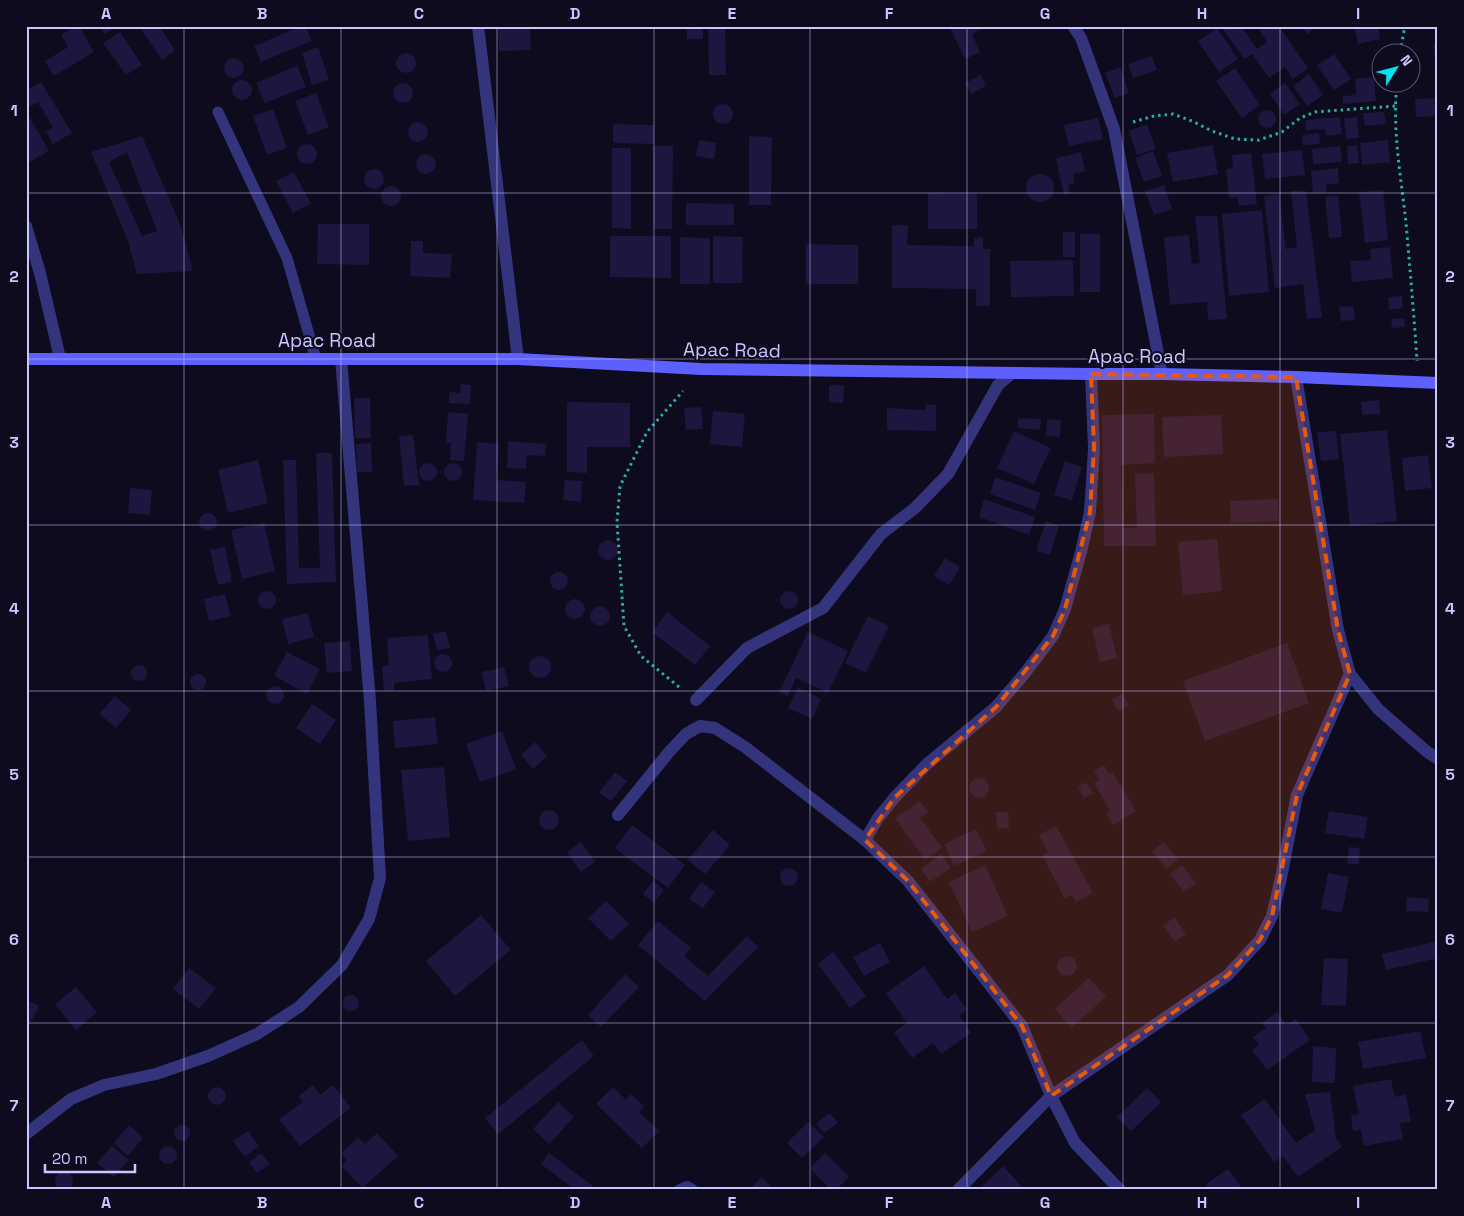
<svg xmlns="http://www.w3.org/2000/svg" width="1464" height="1216" font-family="'Space Grotesk',sans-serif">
<rect width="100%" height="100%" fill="#0d0b1d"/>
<g fill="#1d163e" fill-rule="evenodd">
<path d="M76,26H79L94,52L54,76L45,61L68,47L61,35Z"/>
<path d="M100,26H117L105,34Z"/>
<path d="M139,26H159L175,50L162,60Z"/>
<path d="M302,26H305L312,41L261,62L254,46Z"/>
<path d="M498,26H530L531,50L499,51Z"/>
<rect x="687" y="26" width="16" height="13"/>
<path d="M708,26H725L726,75H709Z"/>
<path d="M949,26H988L972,34L980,52L965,59Z"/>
<path d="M1221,26H1241L1257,49L1267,42L1257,26H1279L1308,68L1293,79L1285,67L1269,78L1252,54L1244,59Z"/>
<path d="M1302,26H1319L1307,34Z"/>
<path d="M1354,26H1378L1380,39L1358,44Z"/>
<path d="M1217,28L1238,59L1219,72L1198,41Z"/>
<path d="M120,32L142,65L126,75L103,43Z"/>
<path d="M1433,45H1438V70H1437Z"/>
<path d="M318,47L329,80L312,85L302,53Z"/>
<circle cx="406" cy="63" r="10"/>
<path d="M1334,54L1351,79L1334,90L1317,65Z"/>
<path d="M1152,56L1157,70L1133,78L1128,64Z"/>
<circle cx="234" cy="68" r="10"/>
<path d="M297,66L306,87L265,103L256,83Z"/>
<path d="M1120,67L1129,93L1115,98L1105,73Z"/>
<path d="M1235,68L1260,105L1242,118L1216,81Z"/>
<path d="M1309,74L1323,95L1307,106L1293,86Z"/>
<path d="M981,75L986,86L971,94L965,83Z"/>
<path d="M1374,77L1376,101L1343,104V96L1356,95L1355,79Z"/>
<circle cx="242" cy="90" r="10"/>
<path d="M41,82L72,133L53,144L46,132L53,127L38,102L30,107L26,101V90Z"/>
<circle cx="403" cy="93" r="10"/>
<path d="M1285,83L1300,104L1284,115L1270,94Z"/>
<path d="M316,93L329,127L308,135L295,101Z"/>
<path d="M1438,98V116L1416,117L1415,99Z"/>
<circle cx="723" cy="114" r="10"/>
<path d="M273,109L287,148L267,155L253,116Z"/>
<circle cx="1267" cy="119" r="9"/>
<path d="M26,111L49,151L26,164Z"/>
<path d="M1384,112L1386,124L1365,126L1363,113Z"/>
<path d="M1340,117L1342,134L1326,136L1325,129L1306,130L1305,120Z"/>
<path d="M1357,117L1359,138L1346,139L1344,118Z"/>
<path d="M1098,118L1103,139L1069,146L1064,125Z"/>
<circle cx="418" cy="132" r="10"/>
<path d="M613,124L654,125V144L613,143Z"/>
<path d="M1147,124L1156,149L1137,155L1129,131Z"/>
<path d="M1319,133L1320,144L1303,145L1302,135Z"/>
<path d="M142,136L180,224L193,271L137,274L128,241L91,152ZM127,152L157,231L142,236L109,162Z"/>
<path d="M749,136L772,137L771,205H749Z"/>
<path d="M699,140L716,143L714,159L696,156Z"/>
<path d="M1388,140L1390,162L1362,165L1360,143Z"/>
<circle cx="307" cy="154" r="10"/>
<path d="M1213,145L1218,174L1173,182L1167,153Z"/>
<path d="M1357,145L1359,163L1348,164L1347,146Z"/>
<path d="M653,146H673L672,229H653Z"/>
<path d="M1340,146L1342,162L1313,164L1312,149Z"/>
<path d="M612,148H631V229L612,228Z"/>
<path d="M1302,150L1305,175L1265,179L1262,154Z"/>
<path d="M1153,151L1162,176L1144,182L1135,158Z"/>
<path d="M1081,152L1085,171L1073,174L1075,183L1068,185L1070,193L1064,195L1056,158Z"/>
<path d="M1251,153L1257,204L1239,206L1237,197L1229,198L1226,169L1233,168L1232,155Z"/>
<circle cx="426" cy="164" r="10"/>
<path d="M1338,168L1339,183L1326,185V192L1313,193L1311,171Z"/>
<circle cx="374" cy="179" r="10"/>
<path d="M294,172L311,204L293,213L276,181Z"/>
<circle cx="1040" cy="188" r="14"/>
<path d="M1164,185L1172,209L1154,215L1145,191Z"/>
<circle cx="391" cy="196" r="10"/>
<path d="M1383,190L1388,240L1365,243L1359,192Z"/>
<path d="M1291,191H1306L1322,317L1307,319L1303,284L1275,288L1264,196L1279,194L1286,249L1297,247Z"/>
<path d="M928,193L977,194V229H928Z"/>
<path d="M1338,196L1342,237L1329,238L1325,197Z"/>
<path d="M686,203L734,204V225H686Z"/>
<path d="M1262,210L1269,292L1229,296L1222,214Z"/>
<path d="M1195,216H1217L1227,319L1208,320L1207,302L1170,305L1164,237L1189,235L1192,264L1200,263Z"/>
<path d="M318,224H369V265L317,264Z"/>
<path d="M892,225H908L907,245L974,246V238L983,237V249H990V306H976V289L892,288Z"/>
<rect x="1063" y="232" width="12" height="25"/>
<rect x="1080" y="234" width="20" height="58"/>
<path d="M610,236H671V278L610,277Z"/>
<path d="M713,236L743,237L742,283H713Z"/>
<path d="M680,237L710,238V284H680Z"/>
<path d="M411,241H423V253L452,254L450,278L410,276Z"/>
<path d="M806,244L858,245V284H806Z"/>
<path d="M1390,247L1393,278L1352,282L1350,261L1371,260L1370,249Z"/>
<path d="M1073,260L1074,296L1011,297L1010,261Z"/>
<path d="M1402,296L1403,308L1389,310L1388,297Z"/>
<path d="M1353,306L1355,320L1341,321L1339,307Z"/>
<path d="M1404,318L1405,327L1392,328L1391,319Z"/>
<path d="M461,384L471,385L470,404L449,403V392L460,393Z"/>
<path d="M829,385H844L843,403L829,402Z"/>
<path d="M354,398H370L371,438H355Z"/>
<path d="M1379,400L1380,414L1362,415L1361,402Z"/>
<path d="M567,402L630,403V447H587V473L567,472Z"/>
<path d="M926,404L936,405V431L887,430V408L926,410Z"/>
<path d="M701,407L703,429L686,430L684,408Z"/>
<path d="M713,411L745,414L742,447L710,444Z"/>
<path d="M448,412L468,414L464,461L450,460L451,443H446Z"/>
<path d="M1154,414L1155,463L1121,465L1123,528H1137L1135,474L1154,473L1156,546H1104L1102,415Z"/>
<path d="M1221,415L1223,454L1164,457L1162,417Z"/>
<path d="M1018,418L1041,419L1040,430L1018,428Z"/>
<path d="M1047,419L1061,420L1060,437L1046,436Z"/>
<path d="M1387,430L1397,521L1350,526L1340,434Z"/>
<path d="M1014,431L1051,448L1034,484L997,468Z"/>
<path d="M1336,431L1339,459L1321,461L1317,432Z"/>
<path d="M413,435L419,485L404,486L399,436Z"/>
<path d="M508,441L546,444L545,456L527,455L526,469L507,468Z"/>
<path d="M477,442L499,444L496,480L526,482L524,503L473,500Z"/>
<path d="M371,443L372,472H357L356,444Z"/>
<path d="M316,453H332L336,582L287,584L283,460H296L299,568H320Z"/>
<path d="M1428,455L1432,488L1405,491L1402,458Z"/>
<path d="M258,460L268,503L228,513L218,470Z"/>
<path d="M1065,461L1082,467L1072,500L1054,495Z"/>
<circle cx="453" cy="472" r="9"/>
<circle cx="428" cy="472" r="9"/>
<path d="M995,477L1041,493L1035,510L990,494Z"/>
<path d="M565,480L582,481L581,502L563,500Z"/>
<path d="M130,488L152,490L150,515L128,513Z"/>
<path d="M984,499L1035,517L1029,535L979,517Z"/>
<path d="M1278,499L1279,521L1231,523L1230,501Z"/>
<circle cx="208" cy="522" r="9"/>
<path d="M1046,521L1059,526L1050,555L1036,551Z"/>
<path d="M264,523L275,571L242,579L231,530Z"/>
<path d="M1217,539L1222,591L1183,595L1178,542Z"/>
<circle cx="608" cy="550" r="10"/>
<path d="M225,547L232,582L218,585L210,550Z"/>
<path d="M945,558L960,567L949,585L934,576Z"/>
<circle cx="559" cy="581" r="9"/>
<circle cx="789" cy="600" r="9"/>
<circle cx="267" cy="600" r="9"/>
<path d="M225,594L231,616L209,621L204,599Z"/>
<circle cx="575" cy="609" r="10"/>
<circle cx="600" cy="616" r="10"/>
<path d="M667,612L710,646L695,665L652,632Z"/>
<path d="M308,613L314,637L288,644L282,619Z"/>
<path d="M868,616L889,626L866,673L845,663Z"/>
<path d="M1109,624L1117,658L1100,662L1092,628Z"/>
<path d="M446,631L450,648L437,650L433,634Z"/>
<path d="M808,632L848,651L828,693L796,678L788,696L779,692Z"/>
<path d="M428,635L432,679L394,683V690L384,691L382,666L389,665L387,638Z"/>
<path d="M350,641L352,671L327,673L324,643Z"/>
<path d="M1287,643L1309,703L1205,741L1183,681Z"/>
<path d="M287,652L320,669L307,694L274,676Z"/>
<circle cx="443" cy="663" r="9"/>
<circle cx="540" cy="667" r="11"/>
<circle cx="139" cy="673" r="8"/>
<path d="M504,667L509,686L486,691L482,672Z"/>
<circle cx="198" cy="682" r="8"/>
<circle cx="275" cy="695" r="9"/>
<path d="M798,687L821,699L812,719L788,708Z"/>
<path d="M1122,694L1129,705L1118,711L1112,700Z"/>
<path d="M115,696L131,710L116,728L99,714Z"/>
<path d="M312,704L336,720L320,744L296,728Z"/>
<path d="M435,717L438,744L395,748L393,721Z"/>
<path d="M502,731L516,769L480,782L466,744Z"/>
<path d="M535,742L547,756L533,769L521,755Z"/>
<path d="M1104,765L1109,774L1112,772L1136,811L1113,825L1106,813L1110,810L1094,783L1099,780L1094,771Z"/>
<path d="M444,767L450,837L408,841L401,770Z"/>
<path d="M615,772L627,781L611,801L599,793Z"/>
<circle cx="979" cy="788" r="10"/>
<path d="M1086,782L1093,793L1084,798L1078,787Z"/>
<path d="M920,801L928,812L920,818L942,848L925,860L895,818Z"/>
<circle cx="549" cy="820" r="10"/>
<path d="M1329,811L1368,817L1364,839L1325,833Z"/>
<path d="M996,812H1008L1009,828L997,829Z"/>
<path d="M632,825L685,865L668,888L615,848Z"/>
<path d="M1056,826L1093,893L1076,902L1072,895L1065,899L1042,855L1048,852L1039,835Z"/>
<path d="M976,829L987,851L954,866L944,844Z"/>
<path d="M713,830L730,845L705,874L688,860Z"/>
<path d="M581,842L595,862L581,872L567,852Z"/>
<path d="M1164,842L1178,860L1166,869L1152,851Z"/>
<path d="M1349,847L1360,848L1359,864H1347Z"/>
<path d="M941,854L951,868L930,882L921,869Z"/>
<path d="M985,865L1008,916L972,932L949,882Z"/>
<path d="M1182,865L1196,883L1184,892L1170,874Z"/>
<circle cx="789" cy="877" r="9"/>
<path d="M1328,873L1349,877L1342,913L1321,909Z"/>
<path d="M653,881L664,890L654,903L643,894Z"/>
<path d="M701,882L715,892L703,908L689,899Z"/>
<path d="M1407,897L1429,899L1428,912L1406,911Z"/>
<path d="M606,901L629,924L611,941L588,918Z"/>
<path d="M481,915L511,950L455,996L426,961Z"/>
<path d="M1174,917L1186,934L1175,942L1163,926Z"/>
<path d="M658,921L691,948L684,956L708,976L747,936L758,947L705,1001L638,945Z"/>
<path d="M1438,941V971L1434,959L1386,970L1382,954Z"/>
<path d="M880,943L890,962L864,976L853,957Z"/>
<path d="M833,952L866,996L850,1008L818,964Z"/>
<circle cx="1067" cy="966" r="10"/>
<path d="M1324,958L1348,959L1346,1006L1321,1005Z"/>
<path d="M924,966L947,999L955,993L967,1010L959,1015L971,1033L941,1054L933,1043L912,1058L894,1032L907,1023L886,993Z"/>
<path d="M189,968L216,988L199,1009L173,989Z"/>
<path d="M625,974L639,987L601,1027L588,1015Z"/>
<path d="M1089,978L1106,997L1071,1028L1055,1009Z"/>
<path d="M76,987L97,1012L76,1030L55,1004Z"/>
<circle cx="351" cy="1003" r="8"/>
<path d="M26,1000L39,1006L26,1031Z"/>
<path d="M1277,1012L1286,1025L1296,1019L1310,1040L1267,1070L1252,1050L1259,1045L1253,1037L1266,1028L1262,1023Z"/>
<path d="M1420,1031L1426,1058L1363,1069L1358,1042Z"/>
<path d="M582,1040L594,1056L498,1134L485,1118Z"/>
<path d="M1313,1046L1336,1048L1335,1083L1312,1082Z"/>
<path d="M1391,1079L1395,1097L1406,1094L1411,1122L1400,1123L1403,1139L1364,1146L1361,1130L1353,1131L1351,1115L1359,1114L1353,1086Z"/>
<path d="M313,1085L320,1095L333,1085L351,1108L300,1146L279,1119L303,1102L299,1096Z"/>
<path d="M613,1087L626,1100L631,1094L644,1106L639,1112L659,1131L642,1148L596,1104Z"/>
<circle cx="217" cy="1096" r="9"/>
<path d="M1147,1088L1161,1102L1131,1131L1117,1117Z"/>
<path d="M1330,1092L1336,1138L1342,1147L1298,1177L1283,1156L1274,1162L1241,1115L1265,1099L1296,1143L1315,1130L1305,1094Z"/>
<path d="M558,1102L574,1117L549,1144L533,1129Z"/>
<path d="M830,1113L838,1123L824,1133L816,1123Z"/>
<path d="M808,1122L824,1137L802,1158L787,1143Z"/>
<circle cx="182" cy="1133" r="8"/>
<path d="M129,1125L143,1138L128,1156L114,1143Z"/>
<path d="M248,1131L259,1146L245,1157L233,1141Z"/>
<path d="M377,1133L398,1156L362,1188L342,1166L347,1160L341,1153L358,1137L365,1144Z"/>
<path d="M112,1146L129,1160L114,1177L97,1163Z"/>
<circle cx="168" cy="1155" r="9"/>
<path d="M261,1153L270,1164L257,1173L249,1162Z"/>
<path d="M549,1153L598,1190H575L541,1164Z"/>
<path d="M825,1153L849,1177L836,1190H831L810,1168Z"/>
<path d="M1003,1166L1025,1190H985L982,1186Z"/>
<path d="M1228,1169L1243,1190H1210L1206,1184Z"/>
<circle cx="64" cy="1181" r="9"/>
<path d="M762,1177L774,1190H748Z"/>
</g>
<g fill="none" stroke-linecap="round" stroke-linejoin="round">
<g stroke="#29b0a2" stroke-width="3" stroke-dasharray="2.5 4" stroke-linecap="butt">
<path d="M1400,52L1405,26"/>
<path d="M1397,82C1392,130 1401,177 1406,223C1410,269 1414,315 1417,361"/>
<path d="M1133,122L1154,116L1173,114L1192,121L1212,131L1235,139L1259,140L1282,132L1300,118L1315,112L1395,106"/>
<path d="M679,687L641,656L624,626L617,522L620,486L647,432L683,391"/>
</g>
<path stroke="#34347d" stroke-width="11" d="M218,112L287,258L316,359"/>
<g stroke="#34347d" stroke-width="12">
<path d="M478,26L518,359"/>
<path d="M1073,26L1081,38L1114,129L1162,374"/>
<path d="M26,226L40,273L60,358"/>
<path d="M1296,377L1338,630L1350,674L1378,709L1426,751L1438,759"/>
<path d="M696,700L747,648L823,608L881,534L915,508L948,474L998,385L1011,374"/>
<path d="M618,815L669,752L686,734L700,726L715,728L745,747L865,840L908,881L1022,1026L1051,1096L1075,1143L1120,1190"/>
<path d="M865,840L878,818L895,797L927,764L996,707L1025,673L1053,636L1065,609L1081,552L1090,512L1094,448L1091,374"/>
<path d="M26,1134L71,1099L104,1085L156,1074L208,1056L257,1034L299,1007L342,965L369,919L380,878L370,701L341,359"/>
<path d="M680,1190L687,1187L692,1190"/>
<path d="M958,1190L1051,1096L1228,975L1260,940L1272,916L1281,878L1297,795L1350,674"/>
</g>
<path stroke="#5d60ff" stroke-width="12" d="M26,359H518L701,369L1091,374H1162L1296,377L1438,383"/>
</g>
<path fill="#e8590c" fill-opacity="0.2" stroke="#e8590c" stroke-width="4" stroke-dasharray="10 6" stroke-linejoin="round" d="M1091,374L1296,377L1338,630L1350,674L1297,795L1272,916L1260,940L1228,975L1051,1096L1022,1026L908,881L865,840L895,797L996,707L1053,636L1065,609L1090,512L1094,448Z"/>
<path fill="none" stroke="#cac6ff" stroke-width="1" stroke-opacity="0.55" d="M184,26V1190M341,26V1190M497,26V1190M654,26V1190M810,26V1190M967,26V1190M1123,26V1190M1280,26V1190M26,193H1438M26,359H1438M26,525H1438M26,691H1438M26,857H1438M26,1023H1438"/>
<g text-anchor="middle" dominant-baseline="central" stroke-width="4" stroke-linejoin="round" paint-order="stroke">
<g font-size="19" fill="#cac6ff" stroke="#0d0b1d">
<text x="327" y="340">Apac Road</text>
<text transform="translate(732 350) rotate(1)">Apac Road</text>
<text x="1137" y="356">Apac Road</text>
</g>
</g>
<rect width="1464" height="1216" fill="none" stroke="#0d0b1d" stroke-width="55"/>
<g transform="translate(1396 68) rotate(54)"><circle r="24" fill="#0d0b1d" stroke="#595677"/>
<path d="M0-4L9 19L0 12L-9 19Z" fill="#00e3f1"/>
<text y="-8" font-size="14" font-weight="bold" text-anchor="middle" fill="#cac6ff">N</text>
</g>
<path d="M45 1164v8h90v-8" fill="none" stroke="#cac6ff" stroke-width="2.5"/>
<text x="52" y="1164" font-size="15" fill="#cac6ff" stroke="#0d0b1d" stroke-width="4" paint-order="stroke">20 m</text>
<rect x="28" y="28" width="1408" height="1160" fill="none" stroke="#cac6ff" stroke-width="2"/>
<g font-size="16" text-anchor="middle" font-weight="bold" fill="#cac6ff">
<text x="106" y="19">A</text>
<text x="262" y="19">B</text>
<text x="419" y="19">C</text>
<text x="575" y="19">D</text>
<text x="732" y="19">E</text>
<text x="889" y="19">F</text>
<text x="1045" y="19">G</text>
<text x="1202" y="19">H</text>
<text x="1358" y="19">I</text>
<text x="14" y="116">1</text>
<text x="1450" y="116">1</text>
<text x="14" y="282">2</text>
<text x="1450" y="282">2</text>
<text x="14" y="448">3</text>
<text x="1450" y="448">3</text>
<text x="14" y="614">4</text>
<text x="1450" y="614">4</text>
<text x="14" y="780">5</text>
<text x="1450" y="780">5</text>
<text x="14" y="945">6</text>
<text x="1450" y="945">6</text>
<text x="14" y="1111">7</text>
<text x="1450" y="1111">7</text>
<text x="106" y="1208">A</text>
<text x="262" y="1208">B</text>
<text x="419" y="1208">C</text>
<text x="575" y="1208">D</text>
<text x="732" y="1208">E</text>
<text x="889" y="1208">F</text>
<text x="1045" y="1208">G</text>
<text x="1202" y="1208">H</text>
<text x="1358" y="1208">I</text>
</g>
</svg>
